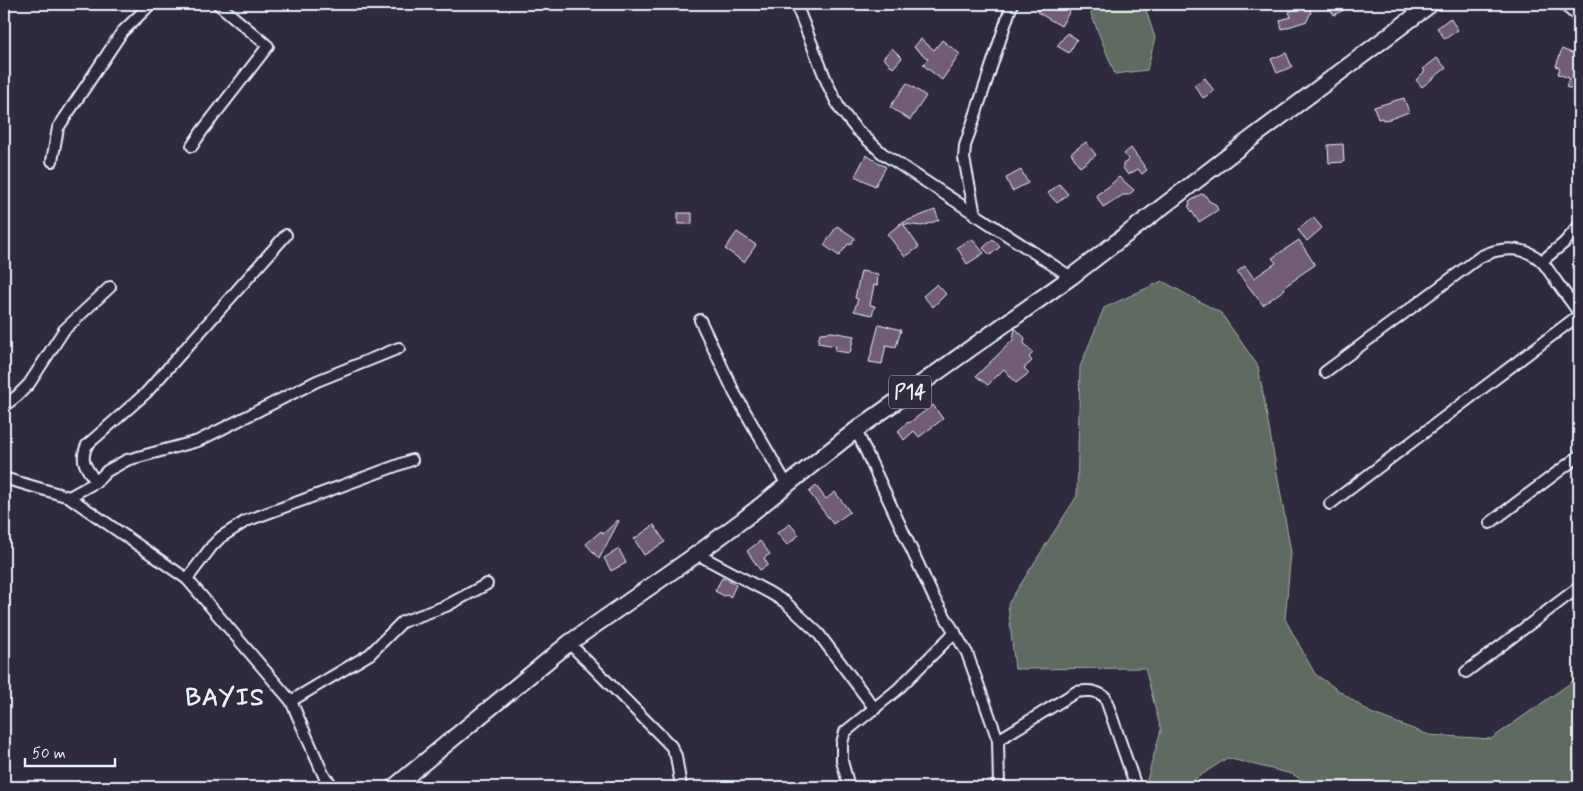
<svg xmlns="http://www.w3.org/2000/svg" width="1583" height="791" font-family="Mynerve,sans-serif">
<rect width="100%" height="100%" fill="#2f2a3d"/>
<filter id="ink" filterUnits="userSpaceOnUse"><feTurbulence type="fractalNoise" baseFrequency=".02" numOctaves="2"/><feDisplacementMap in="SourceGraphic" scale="10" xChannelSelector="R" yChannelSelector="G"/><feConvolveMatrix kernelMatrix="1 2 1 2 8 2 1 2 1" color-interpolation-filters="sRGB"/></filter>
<g filter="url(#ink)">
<g fill="#5e6a60" stroke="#a3aeac">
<path d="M1092,4H1144L1155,38L1147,70L1115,74L1091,14Z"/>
<path d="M1162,281L1221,313L1258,366L1291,552L1285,619L1315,674L1371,713L1429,735L1491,739L1579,677V787H1314L1292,774L1227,758L1183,787H1145L1161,730L1145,668L1015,669L1008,604L1077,496L1080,367L1104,308Z"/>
</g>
<g fill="#725d75" stroke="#e8f1f8">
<path d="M1042,4H1074L1061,26L1037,12Z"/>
<path d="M1305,4H1307L1311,12L1307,21L1282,29L1280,20L1291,17L1289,12Z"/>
<path d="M1327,4H1355L1334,15Z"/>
<path d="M1450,18L1458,30L1445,39L1437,28Z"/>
<path d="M1067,33L1077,39L1069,53L1057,46Z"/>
<path d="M921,39L934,50L942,40L960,54L942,80L923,65L928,59L914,47Z"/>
<path d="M892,48L902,58L893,68L883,58Z"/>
<path d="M1562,49L1579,56V83L1575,90L1566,87L1569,78L1558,74L1560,68L1556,66Z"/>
<path d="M1286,53L1292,67L1277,73L1271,59Z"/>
<path d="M1437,58L1446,68L1422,87L1416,80L1425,71L1423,69Z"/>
<path d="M1205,78L1214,91L1203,98L1194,85Z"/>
<path d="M907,83L926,96L910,120L890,107Z"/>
<path d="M1404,98L1409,112L1390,119L1383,120L1382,118L1378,119L1374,107Z"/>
<path d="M1086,142L1096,155L1080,167L1071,153Z"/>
<path d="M1343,144L1344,162L1329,163L1328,145Z"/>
<path d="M1131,148L1147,170L1142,174L1138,169L1128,175L1123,168V164L1129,160L1124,154Z"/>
<path d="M866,155L886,167L875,186L855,176Z"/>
<path d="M1021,170L1028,183L1012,191L1006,178Z"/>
<path d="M1119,177L1134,190L1129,195H1123L1103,207L1096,195L1108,187Z"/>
<path d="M1059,184L1068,194L1057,203L1048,193Z"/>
<path d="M1201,194L1205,195L1209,201L1215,204L1218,210L1199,222L1188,206L1190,205L1189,202Z"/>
<path d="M935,210L939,220L922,226L903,224L919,247L905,257L887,234L901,224H899Z"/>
<rect x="678" y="213" width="14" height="11"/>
<path d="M1313,217L1322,228L1307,241L1298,230Z"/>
<path d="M837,226L855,238L850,245L848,244L839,256L824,245Z"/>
<path d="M737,232L756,245L744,262L725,249Z"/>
<path d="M972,239L984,253L967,264L957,247Z"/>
<path d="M993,239L1000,247L990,255L983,248Z"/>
<path d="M1299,240L1315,265L1297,277V278L1284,287L1285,289L1263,305L1237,272L1245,266L1254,278L1276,263L1272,258Z"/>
<path d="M861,271L878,274L877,286L874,285L870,305L875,306L872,315L854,311L858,299L855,298Z"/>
<path d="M937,284L946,294L933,307L923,296Z"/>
<path d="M879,324L901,330L896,347L886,345L882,364L869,362Z"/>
<path d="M1015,328L1025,338L1024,343L1033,353L1029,357L1032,361L1024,368L1029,373L1016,383L1004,369L988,385L976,376L1013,340Z"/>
<path d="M832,332L854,336L850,353L835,351L836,346L818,343L820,333Z"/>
<path d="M933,405L943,419L919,437L914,431L904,440L898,431L908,422L909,423Z"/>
<path d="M816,486L826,499L835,492L850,512L833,524L809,492Z"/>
<path d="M618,520L619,521L599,559L586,544L601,531L603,534Z"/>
<path d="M790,524L799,535L787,545L777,533Z"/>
<path d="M654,525L665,542L644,555L634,539Z"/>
<path d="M760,541L770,554L764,558L768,565L760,570L747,551Z"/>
<path d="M619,549L626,563L611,571L604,558Z"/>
<path d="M722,578L731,581L736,585L730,598L727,595L724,596L715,591Z"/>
</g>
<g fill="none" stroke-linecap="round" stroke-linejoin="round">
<g stroke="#e8f1f8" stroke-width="14">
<g id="minor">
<path d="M796,4L828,85L840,109L856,129L882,153L1071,277"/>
<path d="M1563,4L1579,17"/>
<path d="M192,146L202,131L268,46L218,4"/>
<path d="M52,161L58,128L122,32L151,4"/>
<path d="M975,215L964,158L965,146L1012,4"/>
<path d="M1542,261L1564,243L1579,226"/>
<path d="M700,320L735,394L787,485"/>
<path d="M1325,372L1480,257C1499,247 1526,245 1542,262C1547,267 1550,273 1554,278C1562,290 1571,301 1579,313"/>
<path d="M4,406L17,396L29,384L64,330L110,287"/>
<path d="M856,430L934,598L967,653L998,740L999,787"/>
<path d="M4,478L69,497L187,579L291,701L324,776L334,787"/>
<path d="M96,482C87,468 79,462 87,445L146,393L286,235"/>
<path d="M69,497L96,482L107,471L127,460L198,441L317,381L399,348"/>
<path d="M1330,504L1579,315"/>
<path d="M1490,523L1579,456"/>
<path d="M697,554L770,593L785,602L818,633L875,709"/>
<path d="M187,579L212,546L221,537L246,521L412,460"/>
<path d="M569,643L671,746L676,756L681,787"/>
<path d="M1466,672L1579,587"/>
<path d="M291,701L370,654L402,622L446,606L487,584"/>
<path d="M998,740L1076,692C1088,690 1095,690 1105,697L1136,787"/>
<path d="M849,787L842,761V743L845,732L897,690L955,632"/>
</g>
</g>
<g stroke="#e8f1f8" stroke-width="19">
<path id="primary" d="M394,787L569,643L697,554L744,519L856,430L1071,277L1244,144L1431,4"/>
</g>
<use href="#minor" stroke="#2f2a3d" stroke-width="10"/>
<use href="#primary" stroke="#2f2a3d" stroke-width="15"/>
</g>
</g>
<g text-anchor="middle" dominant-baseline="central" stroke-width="4.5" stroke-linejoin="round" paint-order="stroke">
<rect fill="#2f2a3d" stroke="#b0b5c0" stroke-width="1" x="889" y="375.5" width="42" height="33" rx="4"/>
<g font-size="19" font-weight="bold" fill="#e8f1f8">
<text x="910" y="392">P14</text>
</g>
<g font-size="25" font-weight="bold" letter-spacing="1" fill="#e8f1f8" stroke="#2f2a3d">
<text x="225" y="698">BAYIS</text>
</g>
</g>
<rect width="1583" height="791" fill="none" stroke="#2f2a3d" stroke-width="20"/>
<rect x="10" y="10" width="1563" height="771" fill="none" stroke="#e8f1f8" stroke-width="2" filter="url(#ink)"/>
<path d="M25 758v8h90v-8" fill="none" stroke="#e8f1f8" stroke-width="2.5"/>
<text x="32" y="758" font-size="15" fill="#e8f1f8" stroke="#2f2a3d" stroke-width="4" paint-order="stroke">50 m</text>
</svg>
